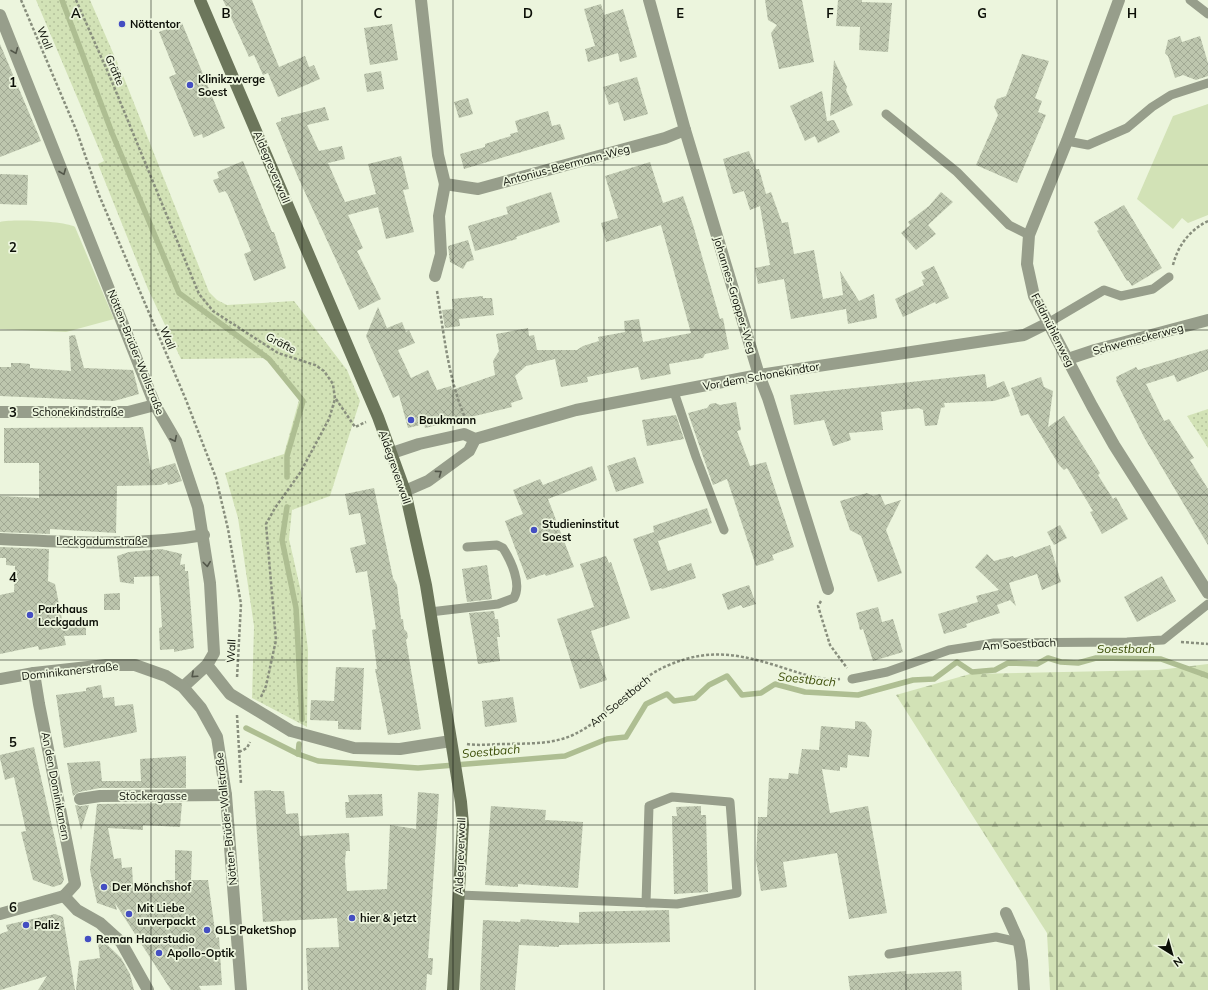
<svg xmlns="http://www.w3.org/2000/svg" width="1208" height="990" font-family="Mulish,sans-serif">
<defs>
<pattern id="forest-firs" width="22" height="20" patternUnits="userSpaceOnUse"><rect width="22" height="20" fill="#d2e2b6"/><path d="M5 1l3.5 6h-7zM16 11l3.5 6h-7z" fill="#b3c19b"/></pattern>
<pattern id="park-dots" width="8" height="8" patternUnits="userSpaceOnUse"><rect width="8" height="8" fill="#d2e2b6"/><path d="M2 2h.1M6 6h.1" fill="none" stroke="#b3c19b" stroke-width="1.8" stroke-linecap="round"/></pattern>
<pattern id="building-cross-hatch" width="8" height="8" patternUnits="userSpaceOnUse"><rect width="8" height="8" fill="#bdc6ae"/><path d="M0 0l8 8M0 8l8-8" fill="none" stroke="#a1a994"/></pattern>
</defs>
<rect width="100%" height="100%" fill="#ecf5dd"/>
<g fill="#d2e2b6">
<path d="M1208,104V215L1188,223L1182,218L1173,229L1137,199L1173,116Z"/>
<path d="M0,222C13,219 64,221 75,227L114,319L66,332L0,329Z"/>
</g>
<path fill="url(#forest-firs)" d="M1208,664V990H1050L1047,933L896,695L970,674L1158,670Z"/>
<g fill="url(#park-dots)">
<path d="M36,0H90L124,78L209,292L217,300L227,305L294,301L347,370L360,401L330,496L292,510L289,539L301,592L308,650L307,727L252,698L254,626L238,518L225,473L284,454L299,400L267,358L181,359L148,289L98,164L104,161Z"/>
<path d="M1208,409V448L1187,416Z"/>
</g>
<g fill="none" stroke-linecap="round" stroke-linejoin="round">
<g stroke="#aebe92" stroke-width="5.5">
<path d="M62,0L112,133L179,293L269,359L303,401L287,456V477"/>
<path d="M287,507L282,540L296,608L302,719"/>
<path d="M246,728L298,754L318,761L418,768L565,756L607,739L626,737L646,704L667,694L674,701L695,698L709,685L727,676L742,695L761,693L775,684L805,692L858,695L913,680L934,679L957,662L972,672L995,670L1008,663L1037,664L1048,658L1061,662L1078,663L1096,658L1161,659L1208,676"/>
<path d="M298,754L299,744"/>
</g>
</g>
<g fill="url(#building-cross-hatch)">
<path d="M223,0H252L279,67L305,56L309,67L314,65L320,79L278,97L268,73L263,75L254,55L249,57Z"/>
<path d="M765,0H802L814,62L779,69L771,33L777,25L768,20Z"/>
<path d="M838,0H862V2L892,3L888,52L859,50L860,27L836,26Z"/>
<path d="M601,4L604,15L623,9L637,57L620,62L618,53L588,62L585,49L595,46L584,9Z"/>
<path d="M182,23L225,128L203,138L202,134L194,137L169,77L176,74L159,32Z"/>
<path d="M392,24L398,60L370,65L364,28Z"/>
<path d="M1180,36L1182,42L1200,36L1208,63V76L1196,80L1183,75L1175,78L1168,56L1165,53L1168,40Z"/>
<path d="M0,44L41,141L0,157Z"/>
<path d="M1022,54L1049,61L1035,98L1042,101L1038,112L1046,115L1017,183L976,165L998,115L994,107L997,99L1006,96Z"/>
<path d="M834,60L847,87L846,90L853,105L830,116Z"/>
<path d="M381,71L384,89L367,92L364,74Z"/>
<path d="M637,77L648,114L624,121L618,102L609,105L603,87Z"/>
<path d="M822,91L827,121L834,120L840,132L818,143L815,136L805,141L790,106Z"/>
<path d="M468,98L473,114L459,118L454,102Z"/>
<path d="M325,107L329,120L307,125L319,151L342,146L345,159L328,163L345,202L376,194L368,164L401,156L409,189L403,190L414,232L386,239L378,207L348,215L363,248L357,251L381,299L359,310L297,175L276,123L281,121V118Z"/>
<path d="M548,111L552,126L560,124L565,139L464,169L460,154L485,147V144L511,136L510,134L518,132L515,121Z"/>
<path d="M749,151L756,169H759L766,194L771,192L782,223L788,222L794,254L814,250L823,299L843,295L840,271L859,301L874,294L877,318L848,324L846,309L791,319L784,279L758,284L755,268L770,265L760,206L750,210L744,191L733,194L723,159Z"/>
<path d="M243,161L272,232H274L286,268L254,281L244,254L251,251L228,195L225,191L219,193L213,180L219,178L217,172Z"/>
<path d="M650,162L663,203L683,196L693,225L720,319L723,318L729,349L705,354L703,358L669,364L671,374L641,380L638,367L587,377L588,382L561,387L555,359L526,366L515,376L523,399L511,403L512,407L425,428L424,424L408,428L399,395L393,398L366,336L378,307L387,328L402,322L406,332L409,330L415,343L398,350L411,378L428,370L437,390L451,386L452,390L495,375L493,361L499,351L496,334L528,328L529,336L534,335L537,350H577L583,346L599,341L598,337L625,332L624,321L639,319L643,342L691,333L661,225L606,242L601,223L618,218L605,176Z"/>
<path d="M0,174L28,175L27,205L0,204Z"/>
<path d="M551,192L560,222L516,237L517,239L475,251L468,226L508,214L506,207Z"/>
<path d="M941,192L953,202L928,225L936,234L916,250L901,233L910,225L908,222L929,206Z"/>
<path d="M1124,205L1162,268L1132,286L1128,280L1127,281L1097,231L1099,230L1094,222Z"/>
<path d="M468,240L474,260L467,262L463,269L450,262L448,246Z"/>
<path d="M934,266L949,298L936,304L935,302L903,317L895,299L924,285L922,280L925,279L921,272Z"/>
<path d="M483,296V298H492L494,315L459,319L460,326L445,328L442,310L453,309L452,299Z"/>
<path d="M75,335L84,368L133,370L139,394L114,401L0,396V367H11V363H20L30,364V368L71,371L69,336Z"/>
<path d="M1208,349V370L1177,382L1174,375L1146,384L1164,421L1169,419L1194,458L1190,460L1208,489V545L1145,439L1116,381L1117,380L1116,377L1136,367L1138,370Z"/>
<path d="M985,374L987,388L1004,381L1010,396L994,401L944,403L945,407L941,408L937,425L925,426L923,410L919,408L881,412L883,430L849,433L851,440L833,446L824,420L794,425L790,395Z"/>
<path d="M1041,377L1044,387L1053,391L1048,427L1064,416L1100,473L1098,475L1113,499L1116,497L1128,519L1102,534L1090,512L1093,511L1067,468L1064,470L1059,465L1028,414L1021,416L1011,388Z"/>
<path d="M736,402L741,430L737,431L750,466L766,462L794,547L772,555L774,560L756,566L727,479L713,485L688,413L707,408L710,404L715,403L720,405Z"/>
<path d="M676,415L684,439L647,446L642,420Z"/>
<path d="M143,427L151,470L175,463L182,481L168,485L167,482L161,485L117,486L116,533L50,529V534L0,532V496L39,498V463H4V428Z"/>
<path d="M635,457L644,483L616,492L607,466Z"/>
<path d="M592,466L597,480L548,499L574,567L546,576L545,574L527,580L505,521L523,514L513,490L540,479L543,485Z"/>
<path d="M374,488L393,578L397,585L401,619H403L404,629L407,632L408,637L406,640L421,729L388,735L375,669H377L372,630L376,629L367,571L356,573L350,548L366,544L360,513L349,515L345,494Z"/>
<path d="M867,493L873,496L880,494L885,505L901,500L886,530L902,573L878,582L861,536L850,530L840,501Z"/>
<path d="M707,508L712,523L658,541L668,571L691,563L696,578L662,589L661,588L651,591L633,539L654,532L653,526Z"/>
<path d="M1060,525L1067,538L1054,545L1047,532Z"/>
<path d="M1050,545L1061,582L1042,590L1037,574L1009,583L1016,606L1010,600L997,605L1000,613L966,624L967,627L944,634L938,614L978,602L976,596L999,590L975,567L987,554L994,561L1013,556L1014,558Z"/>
<path d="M0,547L49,549L48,581L55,584L62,619H86V635L64,636L66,645L39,650L38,646L0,654V595L14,592L15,566L6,565V558H0Z"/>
<path d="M161,549L182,554L180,565L185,564V571H188L194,648L174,652V649L160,650L159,628L162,627L159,576L134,577V584L120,582L117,556L129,552Z"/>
<path d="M606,556L609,563L611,562L630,618L591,631L607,680L580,689L557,619L594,607L580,564Z"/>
<path d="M487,565L492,599L467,602L462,569Z"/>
<path d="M1162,576L1176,601L1137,622L1124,597Z"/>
<path d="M749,585L756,604L743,608L741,605L728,610L722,594Z"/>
<path d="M120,593V610H104V594Z"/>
<path d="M878,607L882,622L893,619L903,652L873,661L863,629L860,630L856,613Z"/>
<path d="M494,611L495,619H498L500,637H497L500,661L478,664L469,613Z"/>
<path d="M336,667L364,668L361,730L338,729V721L310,720L311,700L334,701Z"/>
<path d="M101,685L103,698L114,697L115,706L133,704L137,732L64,748L56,695L86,691V688Z"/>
<path d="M513,697L517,722L485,727L482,701Z"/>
<path d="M855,721L865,722L872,731L869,757L848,755L847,768L840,767V771L822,769L830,813L868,806L887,913L849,919L837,853L783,862L787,887L761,891L756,860L758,817H767L769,778L788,779L789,773L798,774L802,749L819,750L821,726L855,729Z"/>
<path d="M34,747L64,879L62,884L53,887L33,880L21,832L26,831L14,777L5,780L0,758V755Z"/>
<path d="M186,756V788H100L79,792L73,796L67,763L100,761L102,781H141L140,759Z"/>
<path d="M271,790V791H284L286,814L298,813L300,836L349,833L350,851H346L345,861L347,891L387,889L390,825L416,829L418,792L439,794L428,958H433L432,975L427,974L426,990H308L306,948L339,947L337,918L263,922L254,791Z"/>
<path d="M382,794L383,816L346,818L345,802H349L348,795Z"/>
<path d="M182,803L180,827L143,825V830L108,828L114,859L121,858L122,868L132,867L133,884L163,892V880H175V850L192,851L191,880H208L216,938L219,937L222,985L199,986L201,990H171L115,903L117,910L97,903L90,870L97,804Z"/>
<path d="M75,805L81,806L89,805L81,830Z"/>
<path d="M491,806L546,810L545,820L583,822L578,888L518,884V887L485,885Z"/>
<path d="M701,806V815H706L708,892L674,894L672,816H677L676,807Z"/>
<path d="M669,910L670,942L559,945V947L519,945L515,990H480L483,920L520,922L521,919L579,923V912Z"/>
<path d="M55,914L63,917L75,990H38L47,976L0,990V934L8,931L6,925Z"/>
<path d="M97,935L121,958L130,974L134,990H76L79,961L100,958Z"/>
<path d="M906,971V974L961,971L962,990H850L848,976Z"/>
</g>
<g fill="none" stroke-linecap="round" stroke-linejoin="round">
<g stroke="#888e7d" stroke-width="2.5" stroke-dasharray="3 2" stroke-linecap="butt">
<path d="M21,0L77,132L99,195L186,400L216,478L228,529L241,604L237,678"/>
<path d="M76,0L110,77L199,294L213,311L278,353L315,365L324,371L333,384L335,399L329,419L300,473L275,508L266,524L276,640L266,686L261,697"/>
<path d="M1173,265C1178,245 1190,230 1208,221"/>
<path d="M437,291C444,334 448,379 466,420"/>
<path d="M336,399L355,427L366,422"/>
<path d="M821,601L818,606L830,645L847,668"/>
<path d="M1181,642L1208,644"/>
<path d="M237,715L241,784"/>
<path d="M467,744C480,746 493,744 506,744C544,743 565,745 597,720C621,701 641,676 669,665C713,646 747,656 790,670C806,675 823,681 840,679"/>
<path d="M239,752L247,748L250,742"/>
</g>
<g stroke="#979e8b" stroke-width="9">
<path d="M1190,0L1208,14"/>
<path d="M886,114L957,172L1009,225L1029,235"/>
<path d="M1067,141L1088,145L1127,128L1152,107L1171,95L1208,83"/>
<path d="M1048,323L1104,290L1121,296L1153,289L1169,277"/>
<path d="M674,392L696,457L724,530"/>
<path d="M430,612L498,604L514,598C522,584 511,561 503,548L497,545L467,547"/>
<path d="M852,679L887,672L949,650L994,643L1127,642L1163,640L1208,604"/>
<path d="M459,895L677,904L737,893L730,802L672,797L649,806L646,903"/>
<path d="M889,954L996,937L1019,942"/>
</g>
<g stroke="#979e8b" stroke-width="12">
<path d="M421,0L438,155L445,184L478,189L665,138L685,130"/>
<path d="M649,0L685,130L759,375L768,398L828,589"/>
<path d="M1119,0L1067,141L1029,235L1027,264L1034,296L1092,406L1114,445L1208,593"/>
<path d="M0,15L155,405L176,441L198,507L210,583L214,653L207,665L183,687"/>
<path d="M435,276L441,254L439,216L445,184"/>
<path d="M1068,359L1095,350L1208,320"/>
<path d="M0,412H128L155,405"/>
<path d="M392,453L419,444L464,434L475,439L576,410L759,375L1024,335L1048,323"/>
<path d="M405,491L428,481L469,451L475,439"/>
<path d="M0,539C68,542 136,547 204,535"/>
<path d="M207,665L230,694L291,731L354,748L400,749L451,741"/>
<path d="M34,673L39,704L75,884L64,896"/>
<path d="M0,679L34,673L106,665H135L166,676L183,687L201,708L217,737L226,795L241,990"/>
<path d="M80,799L100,796L226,795"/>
<path d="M64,896L77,910L100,923L121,942L148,990"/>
<path d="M1006,913L1019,942L1022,961L1024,990"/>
<path d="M0,914L64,896"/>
</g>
<path stroke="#6c765b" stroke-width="12" d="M200,0L378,417L405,491L426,585L461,802L463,824L453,990"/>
</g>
<defs><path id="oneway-chevron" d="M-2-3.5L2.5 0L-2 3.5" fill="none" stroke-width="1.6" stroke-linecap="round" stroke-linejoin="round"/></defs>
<g stroke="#525649">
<use href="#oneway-chevron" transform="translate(15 51) rotate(68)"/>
<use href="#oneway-chevron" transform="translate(63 172) rotate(68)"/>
<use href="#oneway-chevron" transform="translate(174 439) rotate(64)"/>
<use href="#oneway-chevron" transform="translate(439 473) rotate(-36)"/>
<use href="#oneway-chevron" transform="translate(207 564) rotate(83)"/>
<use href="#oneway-chevron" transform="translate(194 675) rotate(138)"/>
</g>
<path fill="none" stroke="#0c0f07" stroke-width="1" stroke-opacity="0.55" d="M151,0V990M302,0V990M453,0V990M604,0V990M755,0V990M906,0V990M1057,0V990M0,165H1208M0,330H1208M0,495H1208M0,660H1208M0,825H1208"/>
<g fill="#444ec2" stroke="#ecf5dd" stroke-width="1.5">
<circle cx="122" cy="24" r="4"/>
<circle cx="190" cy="85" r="4"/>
<circle cx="411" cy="420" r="4"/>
<circle cx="534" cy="530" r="4"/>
<circle cx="30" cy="615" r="4"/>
<circle cx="104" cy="887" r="4"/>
<circle cx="129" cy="914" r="4"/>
<circle cx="352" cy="918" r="4"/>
<circle cx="26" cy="925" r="4"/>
<circle cx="207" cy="930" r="4"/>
<circle cx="88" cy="939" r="4"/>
<circle cx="159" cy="953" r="4"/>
</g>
<g text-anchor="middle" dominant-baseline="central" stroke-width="3.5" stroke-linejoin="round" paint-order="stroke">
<g font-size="11" font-weight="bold" fill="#0c0f07" stroke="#ecf5dd" text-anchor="start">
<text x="130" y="24">Nöttentor</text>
<text x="198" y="79">Klinikzwerge<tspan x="198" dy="13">Soest</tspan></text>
<text x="419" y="420">Baukmann</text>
<text x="542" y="524">Studieninstitut<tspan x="542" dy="13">Soest</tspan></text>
<text x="38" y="609">Parkhaus<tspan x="38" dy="13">Leckgadum</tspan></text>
<text x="112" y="887">Der Mönchshof</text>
<text x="137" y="908">Mit Liebe<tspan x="137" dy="13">unverpackt</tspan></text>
<text x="360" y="918">hier &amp; jetzt</text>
<text x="34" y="925">Paliz</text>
<text x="215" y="930">GLS PaketShop</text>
<text x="96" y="939">Reman Haarstudio</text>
<text x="167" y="953">Apollo-Optik</text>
</g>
<g font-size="11" fill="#0c0f07" stroke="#ecf5dd">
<text transform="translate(45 38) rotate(67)">Wall</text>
<text transform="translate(115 70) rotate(67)">Gräfte</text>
<text transform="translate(566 165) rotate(-15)">Antonius-Beermann-Weg</text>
<text transform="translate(272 167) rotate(67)">Aldegreverwall</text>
<text transform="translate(735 295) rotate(73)">Johannes-Gropper-Weg</text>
<text transform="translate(1053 330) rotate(63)">Feldmühlenweg</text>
<text transform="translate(168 338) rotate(67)">Wall</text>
<text transform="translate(1138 339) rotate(-15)">Schwemeckerweg</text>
<text transform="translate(281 343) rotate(27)">Gräfte</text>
<text transform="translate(136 352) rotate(68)">Nötten-Brüder-Wallstraße</text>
<text transform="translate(761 376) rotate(-10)">Vor dem Schonekindtor</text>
<text x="78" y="412">Schonekindstraße</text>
<text transform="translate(395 467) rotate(71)">Aldegreverwall</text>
<text x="102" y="541">Leckgadumstraße</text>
<text transform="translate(1019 644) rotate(-3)">Am Soestbach</text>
<text transform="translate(231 651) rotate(-87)">Wall</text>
<text transform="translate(70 671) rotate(-6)">Dominikanerstraße</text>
<text transform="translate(620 701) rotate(-39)">Am Soestbach</text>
<text transform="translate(56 786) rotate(79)">An den Dominikanern</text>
<text x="153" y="796">Stöckergasse</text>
<text transform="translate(226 819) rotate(-96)">Nötten-Brüder-Wallstraße</text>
<text transform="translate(460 856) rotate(-88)">Aldegreverwall</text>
</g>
<g font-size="12" font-style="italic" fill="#3b4d07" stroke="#ecf5dd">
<text x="1126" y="648">Soestbach</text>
<text transform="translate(807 679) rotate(6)">Soestbach</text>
<text transform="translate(491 751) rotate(-5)">Soestbach</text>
</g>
</g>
<g font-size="13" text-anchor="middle" font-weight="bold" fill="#0c0f07" stroke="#ecf5dd" stroke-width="3.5" stroke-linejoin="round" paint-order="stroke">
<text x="76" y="18">A</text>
<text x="226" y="18">B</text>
<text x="378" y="18">C</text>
<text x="528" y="18">D</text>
<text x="680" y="18">E</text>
<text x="830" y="18">F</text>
<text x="982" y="18">G</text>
<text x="1132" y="18">H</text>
<text x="13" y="87">1</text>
<text x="13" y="252">2</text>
<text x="13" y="417">3</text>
<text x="13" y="582">4</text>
<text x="13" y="747">5</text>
<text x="13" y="912">6</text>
</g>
<g transform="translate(1172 954) rotate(143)" stroke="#ecf5dd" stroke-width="3" paint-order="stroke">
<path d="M0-3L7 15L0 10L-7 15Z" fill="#0c0f07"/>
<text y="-6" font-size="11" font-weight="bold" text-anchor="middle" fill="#0c0f07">N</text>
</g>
</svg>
